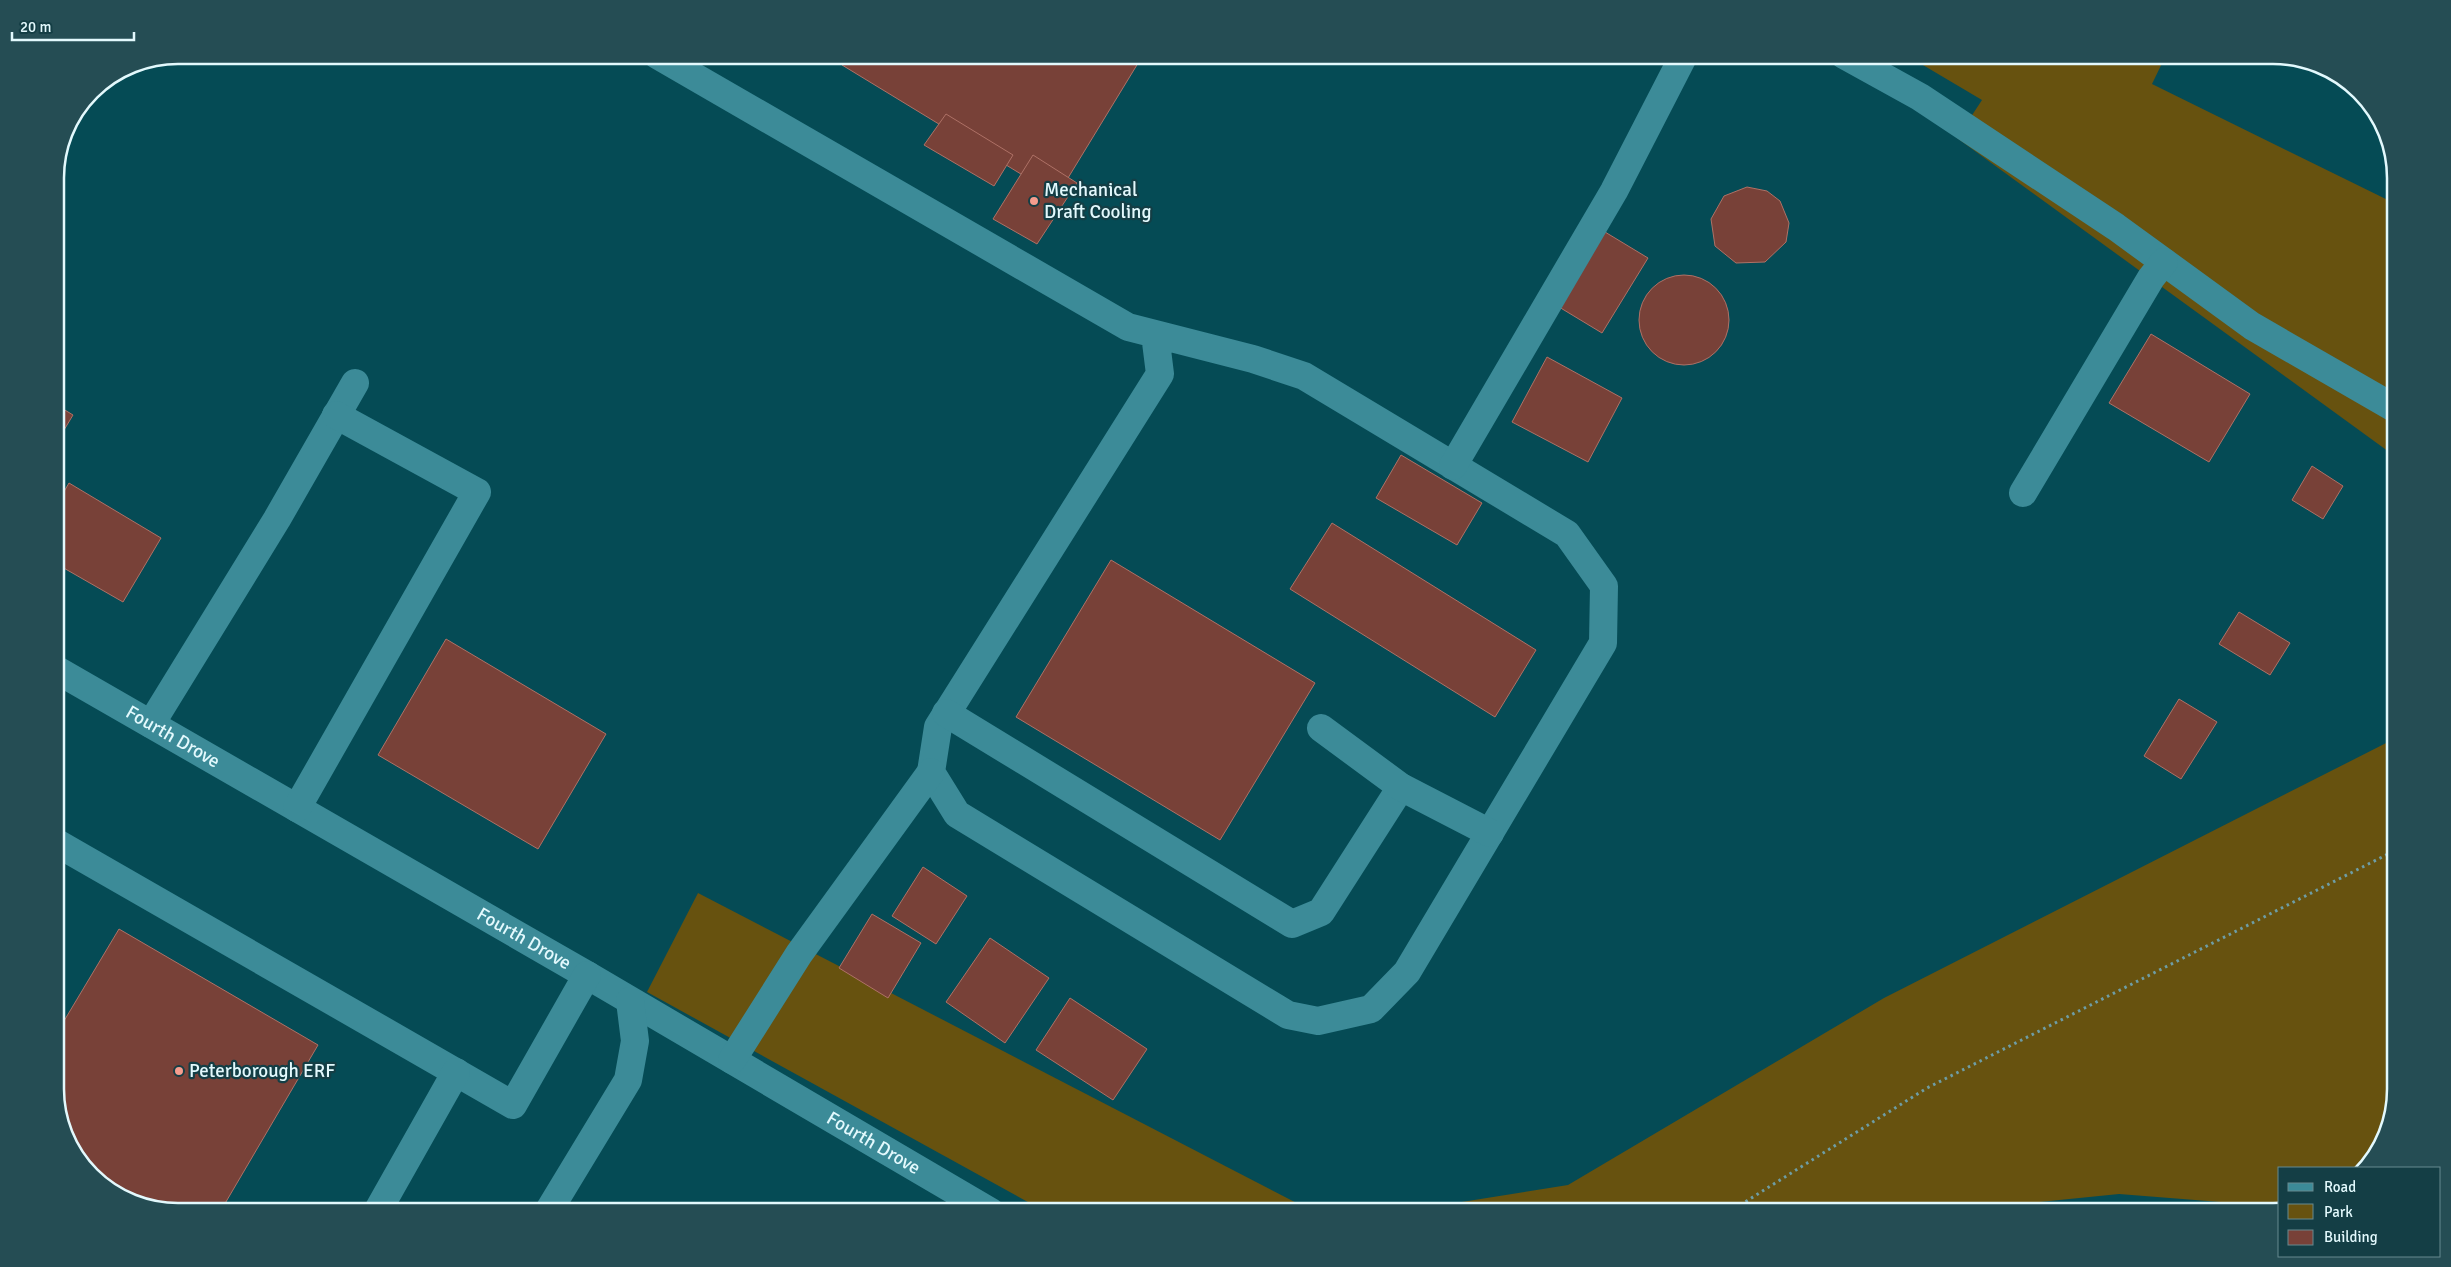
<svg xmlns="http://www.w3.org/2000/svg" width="2451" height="1267" font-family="Signika,sans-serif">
<rect width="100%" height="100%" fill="#054b55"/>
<g fill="#67520f">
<path d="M1906,55H2166L2152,84L2396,204V457L1957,138L1982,100Z"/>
<path d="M2396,738V1089L2383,1144L2362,1168H2280V1210L2268,1212L2233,1203L2119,1194L1940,1212H1399L1568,1185L1884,998Z"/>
<path d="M698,893L1314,1212H1046L647,992Z"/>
</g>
<g fill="#784138" stroke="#ae7166">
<path d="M848,55H1143L1057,196L842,65Z"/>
<path d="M946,114L1013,155L994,186L924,145Z"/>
<path d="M1033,155L1077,183L1037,244L993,219Z"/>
<path d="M1747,187L1767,191L1780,201L1789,223L1786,242L1765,262L1736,263L1715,246L1711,219L1724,196Z"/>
<path d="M1605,232L1648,258L1602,333L1559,307Z"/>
<circle cx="1684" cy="320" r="45"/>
<path d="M2151,334L2250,394L2209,462L2109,403Z"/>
<path d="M1547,357L1622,398L1588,462L1512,422Z"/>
<path d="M55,404L73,415L55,445Z"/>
<path d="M1401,455L1482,503L1457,545L1376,498Z"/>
<path d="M2312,466L2343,486L2323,519L2292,500Z"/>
<path d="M69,483L161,538L123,602L55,563V507Z"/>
<path d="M1332,523L1536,650L1495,717L1290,589Z"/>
<path d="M1111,560L1315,683L1220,840L1016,717Z"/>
<path d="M2239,612L2290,643L2270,675L2219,644Z"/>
<path d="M446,639L606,734L538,849L378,755Z"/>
<path d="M2179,699L2217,722L2181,779L2144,756Z"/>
<path d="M923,867L967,896L936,944L892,916Z"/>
<path d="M872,914L921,943L888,998L839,968Z"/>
<path d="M119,929L318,1045L220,1212H178L123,1199L76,1157L55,1098V1036Z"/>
<path d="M990,938L1049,978L1005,1043L946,1002Z"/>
<path d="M1070,998L1147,1049L1113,1100L1036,1050Z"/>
</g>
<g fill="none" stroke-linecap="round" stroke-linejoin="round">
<path stroke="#6e9da5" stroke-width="3" stroke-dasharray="2.5 4" stroke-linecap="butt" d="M1729,1212L1927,1088L2396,850"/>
<g stroke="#3c8b98" stroke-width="28">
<path d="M657,55L1128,327L1253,359L1304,376L1567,534L1604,586L1603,643L1407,972L1371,1009L1318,1021L1288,1015L957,814L931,772L938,727L1160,374L1155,334"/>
<path d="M1844,55L1920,97L2116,227L2252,326L2396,409"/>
<path d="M1453,466L1614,191L1684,55"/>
<path d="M2023,493L2151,278L2164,262"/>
<path id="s1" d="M55,669L587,975L991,1212"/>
<path d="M946,713L1292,924L1321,912L1401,787"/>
<path d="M151,724L277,519L355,383"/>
<path d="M1321,728L1401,787L1490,833"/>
<path d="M297,808L477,492L336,415"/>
<path d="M55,842L513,1105L587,975"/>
<path d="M732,1060L799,954L931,772"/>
<path d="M377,1212L456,1072"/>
<path d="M548,1212L628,1080L635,1041L630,1001"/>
</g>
</g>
<g fill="#f59d8e" stroke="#143e45" stroke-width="2">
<circle cx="1034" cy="201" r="5"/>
<circle cx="179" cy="1071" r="5"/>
</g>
<g text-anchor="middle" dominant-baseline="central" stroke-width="4.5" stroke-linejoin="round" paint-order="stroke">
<g font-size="19" fill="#e3f9fd" stroke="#143e45" text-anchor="start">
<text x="1044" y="190">Mechanical<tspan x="1044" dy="22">Draft Cooling</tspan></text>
<text x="189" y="1071">Peterborough ERF</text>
</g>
<g font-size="19" fill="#e3f9fd" stroke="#143e45">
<text stroke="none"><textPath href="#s1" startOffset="136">Fourth Drove</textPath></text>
<text stroke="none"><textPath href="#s1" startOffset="541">Fourth Drove</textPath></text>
<text stroke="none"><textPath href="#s1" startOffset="946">Fourth Drove</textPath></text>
</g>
</g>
<path d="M0 0H2451V1267H0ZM178 64H2273A114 114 0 0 1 2387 178V1089A114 114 0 0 1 2273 1203H178A114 114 0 0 1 64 1089V178A114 114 0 0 1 178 64Z" fill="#254d54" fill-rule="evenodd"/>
<path fill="none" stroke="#e3f9fd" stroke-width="2.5" d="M178 64H2273A114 114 0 0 1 2387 178V1089A114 114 0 0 1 2273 1203H178A114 114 0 0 1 64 1089V178A114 114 0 0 1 178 64Z"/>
<rect x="2278" y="1167" width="162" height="90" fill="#143e45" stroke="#67898f"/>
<rect x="2288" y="1183" width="25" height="8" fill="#3c8b98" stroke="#67898f"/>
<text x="2324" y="1192" font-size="15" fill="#e3f9fd">Road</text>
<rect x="2288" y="1204" width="25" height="15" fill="#67520f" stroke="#67898f"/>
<text x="2324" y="1217" font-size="15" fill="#e3f9fd">Park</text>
<rect x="2288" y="1230" width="25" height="15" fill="#784138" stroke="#67898f"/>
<text x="2324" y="1242" font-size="15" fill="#e3f9fd">Building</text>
<path d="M12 32v8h122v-8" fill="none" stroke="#e3f9fd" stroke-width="2.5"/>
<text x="20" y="32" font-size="15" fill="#e3f9fd" stroke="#143e45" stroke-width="4" paint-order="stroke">20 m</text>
</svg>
